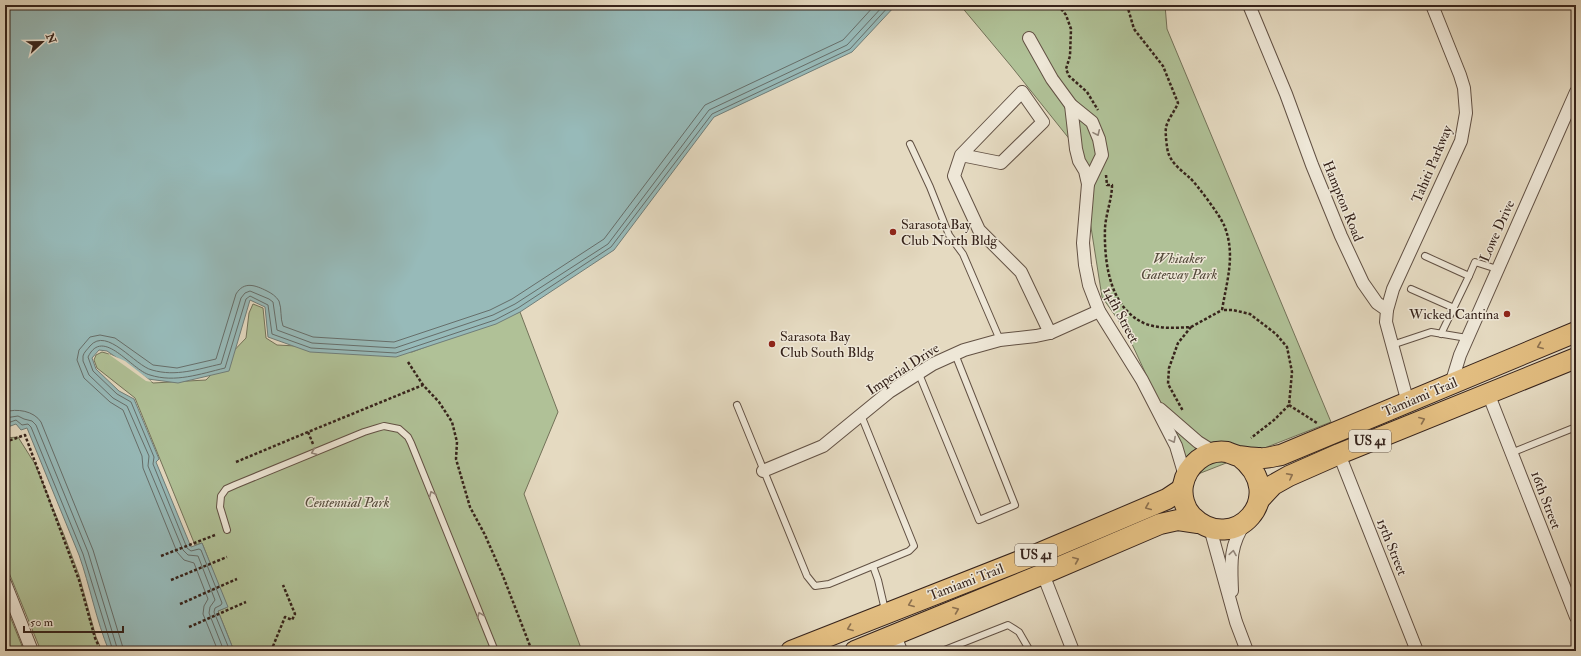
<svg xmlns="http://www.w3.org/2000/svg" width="1581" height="656" font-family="'IM FELL Double Pica',serif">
<rect width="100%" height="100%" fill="#e5dac1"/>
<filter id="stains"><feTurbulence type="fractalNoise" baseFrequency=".005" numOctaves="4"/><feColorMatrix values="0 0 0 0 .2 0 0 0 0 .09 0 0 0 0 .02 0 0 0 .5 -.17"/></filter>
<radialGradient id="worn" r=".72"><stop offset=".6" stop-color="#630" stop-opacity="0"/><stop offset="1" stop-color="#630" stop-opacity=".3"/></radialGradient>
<g fill="#b0c197" stroke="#737259">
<path d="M960,5H1165L1167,29L1331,422L1193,476L1126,331L1102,297L1079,151L1011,66Z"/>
<path d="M253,304L263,308L266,338L277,345L412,352L520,312L558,412L524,494L582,651H234L218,611L227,607L202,543L195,545L135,398L97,368L94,360L96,355L102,352C121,356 139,371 153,383L206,380L246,338L249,313Z"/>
<path d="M18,437L35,464L64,535L79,575L96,637L102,651H41L5,563V438Z"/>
<path d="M5,604L24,651H5Z"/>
</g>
<path fill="#97bab9" stroke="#707e7a" d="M5,5H896L852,52L714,117L614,250L520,312L496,324L396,357L310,352L268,337L265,307L250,300L229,371L178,383L148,379L107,351L99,350L92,358L96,369L119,391L134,399L159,459L156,462L191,547L202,543L228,607L218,611L234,651H109C96,620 90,586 79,555L27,428L21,430L16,424L5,428Z"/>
<path fill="#e5dac1" d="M107,353L125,361L152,382L146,381Z"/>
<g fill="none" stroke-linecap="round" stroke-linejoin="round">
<g stroke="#666e6a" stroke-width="1">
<path d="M5,412C17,408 34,411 41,422L93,550L124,651"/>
<path d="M5,418L18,416L24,419L32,421L36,425L88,552L118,651"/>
<path d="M5,424L16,420L22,425L28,424L31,427L83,554L113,651"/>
<path d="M218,651L203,614L204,606L208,599L194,563L184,560L177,552L143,468L142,456L123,410L110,402L84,378L77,360L79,350L90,337L100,335L115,338L153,365L177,368L216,359L236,294C244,281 255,285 267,291C271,293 276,296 279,301C282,309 280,318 283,326L313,337L394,342L490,310L512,299L604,239L705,105L843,40L875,5"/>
<path d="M224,651L209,613L210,607L215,600L198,556L188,555L183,550L148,466L149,456L127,406L113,398L89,375L83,361V356C84,352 87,350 90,346C107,326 135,366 152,370C176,377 198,369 221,364L241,298L245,293L250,291L269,299L273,302L277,330L312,343L395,348L493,315L515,304L608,244L709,110L847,45L884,5"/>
<path d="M230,651L214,612L215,608L221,605L222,603L201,550L199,549L191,551L187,548L153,464L154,457L131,402L117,394L93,371L88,357C103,326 131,370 150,375C175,383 200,374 225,368L246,299L250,296L268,305L272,334L311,348L396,353L495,320L518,308L611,247L712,114L850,49L890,5"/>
</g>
<g stroke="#625144" stroke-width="8">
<g id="service">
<path d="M910,144L930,187L949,235L963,254L1000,340"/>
<path d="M1425,256L1469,276L1441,334"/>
<path d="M1469,276L1475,262L1497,269"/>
<path d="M1411,289L1454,308"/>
<path d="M1392,345L1431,332L1467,338"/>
<path d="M919,374L979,520L1015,505L955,354"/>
<path d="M737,405L807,576L815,586L829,584L909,551L914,546L861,415"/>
<path d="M1511,453L1576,427"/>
<path d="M227,530L220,507L221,496L226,489L235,485L364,432L377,428L384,426L399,429L408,437L411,443L495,651"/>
<path d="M873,566L878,580L885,610"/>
<path d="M942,651L1008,625L1019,632L1030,651"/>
</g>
</g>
<g stroke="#625144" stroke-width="14">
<g id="minor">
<path d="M1249,5L1286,94L1312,165L1341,236L1363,283L1377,303L1387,310L1386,322L1408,403"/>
<path d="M1029,38L1052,79L1071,105L1092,122L1099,139L1102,155L1088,184"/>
<path d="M1071,105L1076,149L1079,161L1085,171L1088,184L1083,243L1085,265L1089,285L1099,311L1142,380L1176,446L1185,476"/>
<path d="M961,155L1001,163L1043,122L1022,92L961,155L954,176L979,230L1021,272L1050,333"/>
<path d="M1387,310L1393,289L1461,141L1466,113L1464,88L1460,75L1432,5"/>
<path d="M1451,384L1460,355L1576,92"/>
<path d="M1488,393L1576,617"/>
<path d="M1160,409L1198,442L1214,452"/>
<path d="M1339,454L1417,651"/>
<path d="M763,471L823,446L889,392L933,364L964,350L1000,340L1036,336L1050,333L1099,311"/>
<path d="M1210,528L1236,622L1247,651"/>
<path d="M1043,574L1073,651"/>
<path d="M5,583L32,651"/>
<path d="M1232,591C1231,564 1229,546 1245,523"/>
<path d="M895,635L901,651"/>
</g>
</g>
<g stroke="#36231b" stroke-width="22">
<g id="primary">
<path d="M1239,456C1291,496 1233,557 1192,516C1185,509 1181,496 1183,485C1187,465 1205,449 1227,452C1230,453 1234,455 1238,456C1245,457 1253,458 1259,458C1266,459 1274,456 1281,455L1576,332"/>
<path d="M1259,500L1273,485L1289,476L1339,454L1576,358"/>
<path d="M791,651L1035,555L1167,499L1182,489"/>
<path d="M855,651L1043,574L1160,524L1178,520L1198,523"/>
</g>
</g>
<g stroke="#36231b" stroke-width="2.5" stroke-dasharray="3 2" stroke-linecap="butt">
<path d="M1058,5L1066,15L1071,29L1070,56L1066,69L1069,76L1087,92L1098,110"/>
<path d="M1127,5L1134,29L1163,66L1178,103C1175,111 1167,120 1166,128C1165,132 1167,149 1168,152C1171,163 1182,171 1190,178C1198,186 1219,214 1224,225C1236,254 1227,280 1222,310H1233L1250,314L1276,334L1287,347L1292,372L1289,405L1274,420L1251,438"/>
<path d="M1106,175L1107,185H1112C1112,199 1106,213 1105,228C1104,261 1109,309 1146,324C1160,329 1176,328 1191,327L1178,343L1169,368L1168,384L1183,411"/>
<path d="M1191,327L1222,310"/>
<path d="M408,362L423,385"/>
<path d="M1289,405L1317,423"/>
<path d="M5,442L25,435L79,580L95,638L101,651"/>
<path d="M313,444L308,432L423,385L439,402L452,422L457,442L456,459L470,507L485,535L503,576L532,651"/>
<path d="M236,462L308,432"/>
<path d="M161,556L215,535"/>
<path d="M171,580L227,557"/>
<path d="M180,604L237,579"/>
<path d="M189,627L246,602"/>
<path d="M271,651L285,617L292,620L295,614L283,585"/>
</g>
<use href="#service" stroke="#eee7d7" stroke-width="6"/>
<use href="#minor" stroke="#eee7d7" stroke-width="12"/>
<use href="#primary" stroke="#e2bd80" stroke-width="20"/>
</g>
<defs><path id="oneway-chevron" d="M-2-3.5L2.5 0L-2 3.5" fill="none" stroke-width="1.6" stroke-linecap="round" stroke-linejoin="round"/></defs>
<g stroke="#928579">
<use href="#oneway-chevron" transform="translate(1097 133) rotate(66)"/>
<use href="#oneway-chevron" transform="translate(1173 440) rotate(62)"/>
<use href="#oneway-chevron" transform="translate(314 452) rotate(157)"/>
<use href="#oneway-chevron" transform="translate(432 494) rotate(-112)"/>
<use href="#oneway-chevron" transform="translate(1233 553) rotate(-81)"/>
<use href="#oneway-chevron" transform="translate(480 615) rotate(-112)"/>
</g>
<g stroke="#8c704e">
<use href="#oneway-chevron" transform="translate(1540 346) rotate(158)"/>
<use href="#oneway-chevron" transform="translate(1422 420) rotate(-22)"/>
<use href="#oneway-chevron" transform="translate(1290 476) rotate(-27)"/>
<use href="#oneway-chevron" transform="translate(1148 507) rotate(157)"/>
<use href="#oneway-chevron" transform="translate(1076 560) rotate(-23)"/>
<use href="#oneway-chevron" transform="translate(911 604) rotate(159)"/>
<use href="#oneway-chevron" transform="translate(956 610) rotate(-22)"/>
<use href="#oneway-chevron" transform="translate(850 628) rotate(159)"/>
</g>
<g fill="#8f2418" stroke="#eee7d7" stroke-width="1.5">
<circle cx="893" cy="232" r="4"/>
<circle cx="1507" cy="314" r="4"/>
<circle cx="772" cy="344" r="4"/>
</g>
<g text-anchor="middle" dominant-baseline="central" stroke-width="3" stroke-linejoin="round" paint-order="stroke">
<g fill="#eee7d7" stroke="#6d5e53" stroke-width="1">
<rect x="1349" y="430" width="42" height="22" rx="3"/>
<rect x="1015" y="544" width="42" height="22" rx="3"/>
</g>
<g font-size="13" font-weight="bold" fill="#36231b">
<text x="1370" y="441">US 41</text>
<text x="1036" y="555">US 41</text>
</g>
<g font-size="14" fill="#36231b" stroke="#eee7d7">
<text transform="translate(1432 164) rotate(-67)">Tahiti Parkway</text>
<text transform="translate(1343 201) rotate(68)">Hampton Road</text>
<text transform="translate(1497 231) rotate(-66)">Lowe Drive</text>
<text transform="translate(1121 315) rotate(62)">14th Street</text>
<text transform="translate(903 369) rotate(-33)">Imperial Drive</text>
<text transform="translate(1420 397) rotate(-23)">Tamiami Trail</text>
<text transform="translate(1546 500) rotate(69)">16th Street</text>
<text transform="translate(1392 547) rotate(68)">15th Street</text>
<text transform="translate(966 582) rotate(-21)">Tamiami Trail</text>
</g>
<g font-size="14" fill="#36231b" stroke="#eee7d7" text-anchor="start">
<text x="901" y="224">Sarasota Bay<tspan x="901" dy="16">Club North Bldg</tspan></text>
<text x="1499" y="314" text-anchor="end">Wicked Cantina</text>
<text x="780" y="336">Sarasota Bay<tspan x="780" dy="16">Club South Bldg</tspan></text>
</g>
<g font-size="14" font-style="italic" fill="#544a3a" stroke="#eee7d7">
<text x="1179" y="258">Whitaker<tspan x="1179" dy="16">Gateway Park</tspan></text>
<text x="347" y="502">Centennial Park</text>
</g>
</g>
<rect width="1581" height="656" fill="none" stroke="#e5dac1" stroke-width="20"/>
<rect x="6" y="6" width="1569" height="644" fill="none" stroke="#36231b" stroke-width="2"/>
<rect x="10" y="10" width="1561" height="636" fill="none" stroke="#36231b"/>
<g transform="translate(42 42) rotate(68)" stroke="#eee7d7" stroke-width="3" paint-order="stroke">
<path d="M0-3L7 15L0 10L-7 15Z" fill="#36231b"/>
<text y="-6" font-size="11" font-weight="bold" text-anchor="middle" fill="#36231b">N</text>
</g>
<path d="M24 626v6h99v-6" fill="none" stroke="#36231b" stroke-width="2"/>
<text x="30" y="626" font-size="12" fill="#36231b" stroke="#eee7d7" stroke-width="3" paint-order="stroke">50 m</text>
<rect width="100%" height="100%" filter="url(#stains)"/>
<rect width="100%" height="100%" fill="url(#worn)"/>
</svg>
